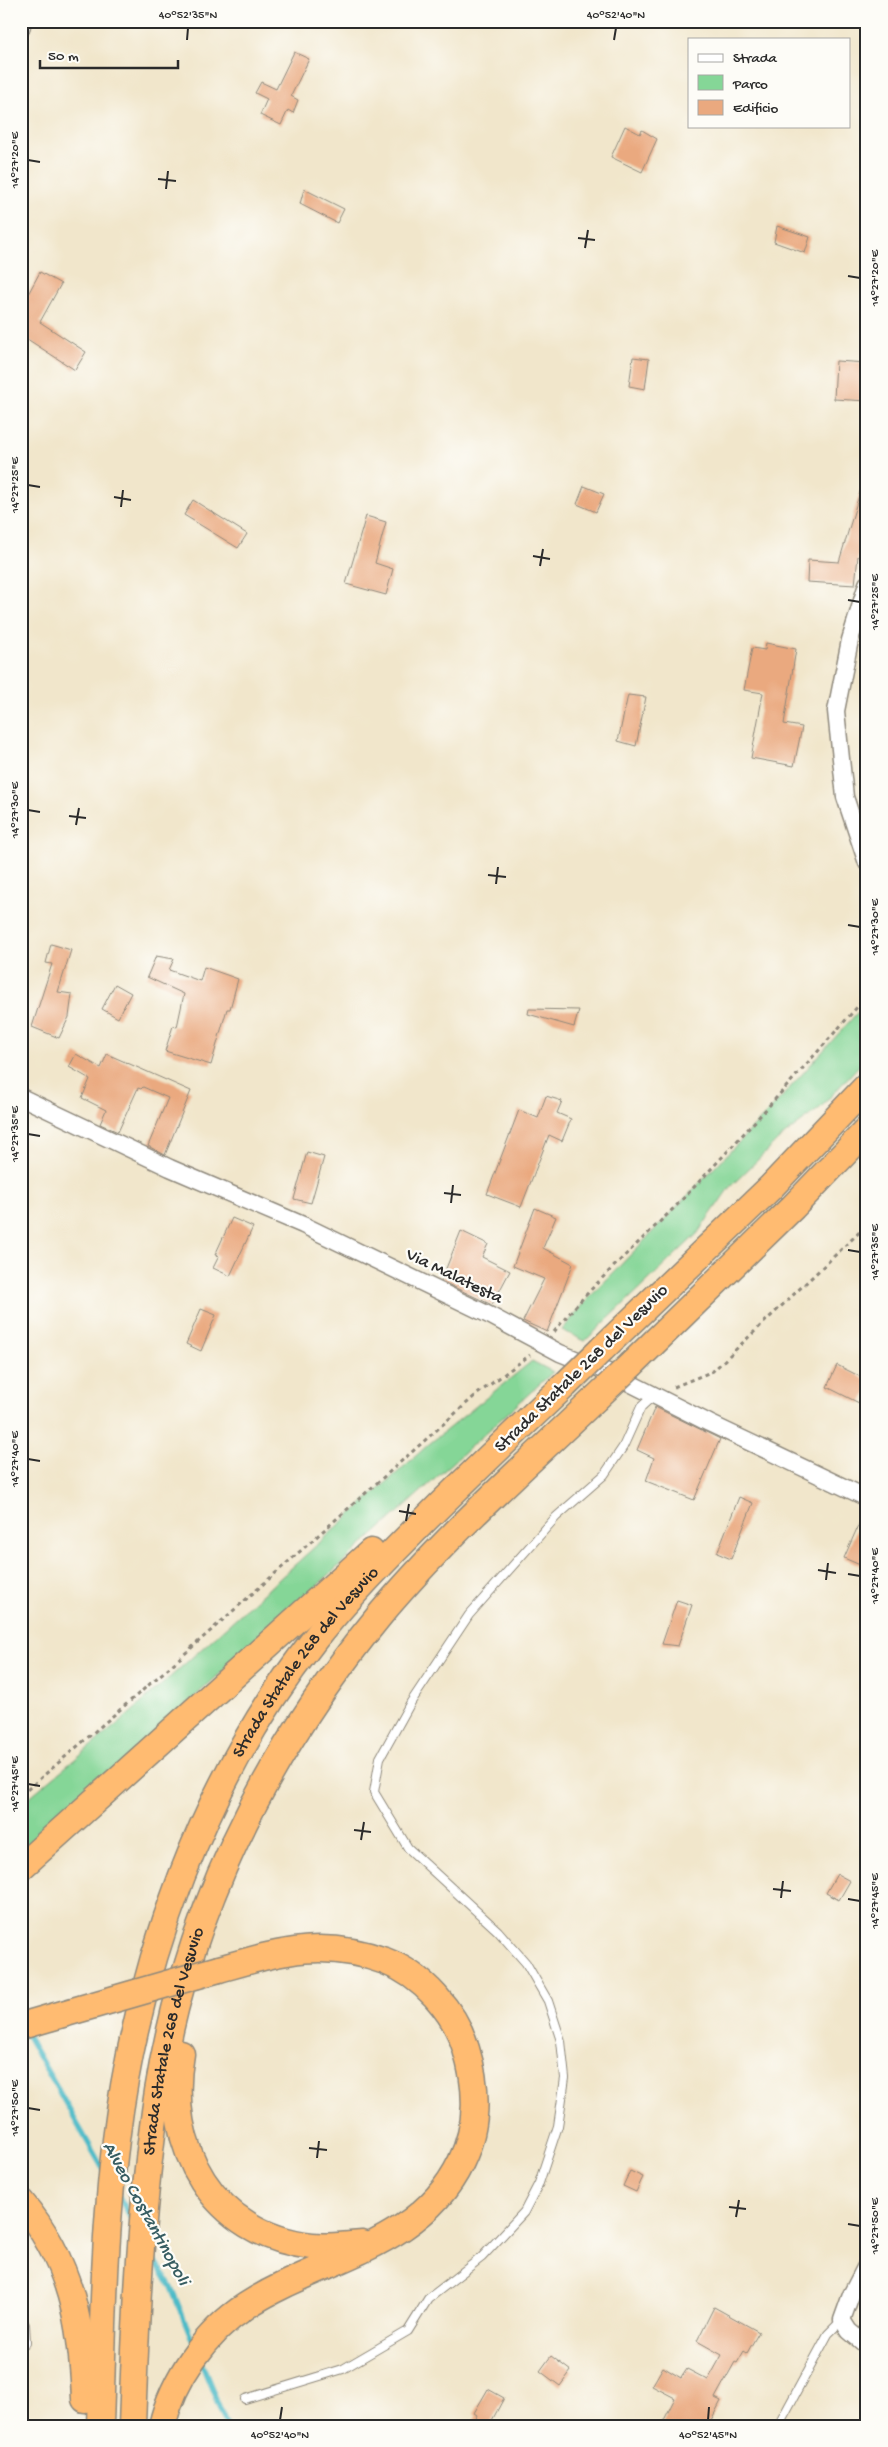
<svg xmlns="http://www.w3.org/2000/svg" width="888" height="2447" font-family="'Gochi Hand',sans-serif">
<rect width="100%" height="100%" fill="#fdfcf7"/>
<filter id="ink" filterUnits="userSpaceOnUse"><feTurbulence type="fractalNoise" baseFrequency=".02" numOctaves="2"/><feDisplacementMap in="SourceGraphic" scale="10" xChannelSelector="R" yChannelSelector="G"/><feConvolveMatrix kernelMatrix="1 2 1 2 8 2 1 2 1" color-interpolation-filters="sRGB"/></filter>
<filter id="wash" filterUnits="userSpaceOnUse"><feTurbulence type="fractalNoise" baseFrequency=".0096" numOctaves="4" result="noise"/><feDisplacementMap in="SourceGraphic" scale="20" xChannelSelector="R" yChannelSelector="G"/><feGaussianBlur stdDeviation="1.12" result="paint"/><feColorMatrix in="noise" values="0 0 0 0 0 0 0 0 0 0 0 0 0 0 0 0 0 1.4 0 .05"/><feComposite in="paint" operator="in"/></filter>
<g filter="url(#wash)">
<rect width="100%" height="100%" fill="#f1e6cb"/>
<g fill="#85d697" stroke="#588061">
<path d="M867,1002V1057L820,1108L779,1139L729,1188L697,1234L585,1341L562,1330L587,1300L769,1111Z"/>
<path d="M532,1361L553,1372L21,1854V1804L127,1716L429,1444Z"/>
</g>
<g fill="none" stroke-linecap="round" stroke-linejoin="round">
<g stroke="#4ebbc8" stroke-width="5.5">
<path d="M25,2032L103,2169"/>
<path d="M119,2197L133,2221"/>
<path d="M150,2251L171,2287L194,2344"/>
<path d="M201,2362L227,2426"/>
</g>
</g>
<g id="blocks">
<g fill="#eaa97f">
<path d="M294,52L309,59L291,96L298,100L293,113L288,110L281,125L260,115L267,99L255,93L261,82L276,89Z"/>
<path d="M625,126L640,134L642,130L657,139L642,172L611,157Z"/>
<path d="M304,189L344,209L337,223L300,204Z"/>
<path d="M777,226L810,237L805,253L774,242Z"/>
<path d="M40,272L61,284L40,322L86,352L75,370L21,335V293L27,296Z"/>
<path d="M633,357L649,359L645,389L629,386Z"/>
<path d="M836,361L867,363V401L834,399Z"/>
<path d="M863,482L867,483V558L858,556L855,585L807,582L808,560L839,562Z"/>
<path d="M584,486L604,494L596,512L577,504Z"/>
<path d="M193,500L247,534L238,548L184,515Z"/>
<path d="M366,516L386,522L375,563L393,569L386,595L346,584Z"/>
<path d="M766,643L796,649L784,724L802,727L794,766L751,758L763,693L744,690L752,648L765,650Z"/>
<path d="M628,695L646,697L636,746L618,741Z"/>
<path d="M51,944L71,950L58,992L72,994L69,1017L59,1038L32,1027L52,964L46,963Z"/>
<path d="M156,956L174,959L169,970L200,981L204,967L238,979L230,1009H227L211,1065L165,1051L173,1026L177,1027L184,994L147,977Z"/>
<path d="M115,984L131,993L118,1018L102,1009Z"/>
<path d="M529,1009L579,1010L574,1027L528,1014Z"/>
<path d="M76,1054L101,1068L107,1054L191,1091L165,1155L148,1146L168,1098L143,1087L141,1089L138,1088L118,1132L100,1124L106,1110L82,1098L90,1079L69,1067Z"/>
<path d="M546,1096L562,1101L557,1113L571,1119L562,1141L549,1135L521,1207L487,1194L519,1110L538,1118Z"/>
<path d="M307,1152L324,1157L311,1203L294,1199Z"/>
<path d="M535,1208L556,1217L543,1248L573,1264L547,1332L523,1321L544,1279L513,1266Z"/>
<path d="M232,1218L253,1227L230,1276L213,1268L219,1256L215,1255Z"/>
<path d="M461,1231L488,1244L482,1257L510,1271L492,1305L441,1281Z"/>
<path d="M201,1309L216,1315L201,1351L186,1344Z"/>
<path d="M837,1365L867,1380V1392L861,1404L827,1387Z"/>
<path d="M655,1407L720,1439L694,1500L646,1481L654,1458L637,1450Z"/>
<path d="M739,1497L753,1503L731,1559L717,1553Z"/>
<path d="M866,1508H867V1568L844,1558Z"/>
<path d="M677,1600L692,1605L678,1646L662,1644Z"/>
<path d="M837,1874L850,1881L839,1900L826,1893Z"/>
<path d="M630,2171L643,2177L636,2192L623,2186Z"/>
<path d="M714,2307L759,2332L747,2353L744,2351L737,2363L735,2362L715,2398L721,2401L708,2426H661L675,2398L652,2386L663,2367L681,2378L687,2369L708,2380L722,2355L697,2341Z"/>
<path d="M551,2356L571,2371L560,2386L540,2371Z"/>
<path d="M488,2389L504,2398L489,2426H471L477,2415L474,2413Z"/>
</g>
</g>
</g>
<g filter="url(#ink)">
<use href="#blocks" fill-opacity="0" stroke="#8e887b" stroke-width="1"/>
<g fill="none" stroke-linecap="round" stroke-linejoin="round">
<g stroke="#8e887b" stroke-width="10">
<g id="service">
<path d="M21,2316L25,2325L26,2343"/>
<path d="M245,2399L343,2369L408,2331L428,2299L482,2257L524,2212L539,2183L558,2126L565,2078L561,2041L548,2001L526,1963L498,1931L408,1848L374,1792L380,1758L411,1702L469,1615L556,1517L604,1475L623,1447L641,1407L654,1395"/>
<path d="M778,2426L828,2334L842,2320"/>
</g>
</g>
<g stroke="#8e887b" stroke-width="19">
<g id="minor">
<path d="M21,29L23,21"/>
<path d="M867,584L850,640L836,711L845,797L867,863"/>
<path d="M21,1097L170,1168L303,1225L491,1316L560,1353L608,1372L709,1423L867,1498"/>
<path d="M867,2264L851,2295L842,2320L849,2331L867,2346"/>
</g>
</g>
<g stroke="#8e887b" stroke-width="29">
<g id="trunk">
<path d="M602,1349L770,1188L867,1086"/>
<path d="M632,1364L793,1207L867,1130"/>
<path d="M21,1867L371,1552"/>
<path d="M181,2054C164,2147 213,2235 312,2246C328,2248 346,2245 362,2244"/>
<path d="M21,2202C71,2261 82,2324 85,2399"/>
<path id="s1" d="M100,2426C103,2330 104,2234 116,2140C138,1963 203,1781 314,1640C344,1602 377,1568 411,1534C461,1483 513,1434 565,1385"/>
<path id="s2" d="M132,2426C136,2314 141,2202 158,2091C187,1912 265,1755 379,1616C444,1538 522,1469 595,1399"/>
<path d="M162,2426C173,2379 206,2332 246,2306C319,2258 420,2248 461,2162C479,2125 478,2088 466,2049C455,2011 422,1975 385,1961C322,1938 280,1952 219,1969"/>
</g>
</g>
<g stroke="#8e887b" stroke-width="3" stroke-dasharray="4 4" stroke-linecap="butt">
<path d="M554,1332C591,1285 636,1246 678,1204C743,1136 805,1066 867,996"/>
<path d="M674,1387L713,1371L867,1225"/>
<path d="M21,1795L180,1658L476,1395L530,1355"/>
</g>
<use href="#service" stroke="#fff" stroke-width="8"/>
<use href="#minor" stroke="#fff" stroke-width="16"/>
<use href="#trunk" stroke="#ffbb71" stroke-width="26"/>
<g stroke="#8e887b" stroke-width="29" stroke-linecap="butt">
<g id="trunk-bridge">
<path d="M565,1385L602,1349"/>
<path d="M595,1399L632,1364"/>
<path d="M21,2026L219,1969"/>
</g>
</g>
<use href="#trunk-bridge" stroke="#ffbb71" stroke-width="26"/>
</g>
</g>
<path fill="none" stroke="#2b2b2b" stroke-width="2" d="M187,40L188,28M614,40L616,28M28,160L40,162M158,179L176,181M166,189L168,171M578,238L595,240M585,248L588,230M848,276L860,278M28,485L40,487M114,497L131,500M121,507L123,490M533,556L550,559M540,566L543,549M848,600L860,602M28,810L40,812M69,816L86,818M76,825L79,808M488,875L506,877M496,884L498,867M848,925L860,927M28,1134L40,1136M444,1193L461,1195M451,1203L453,1185M848,1250L860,1252M28,1459L40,1461M399,1511L416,1514M406,1521L409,1504M818,1570L836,1573M848,1574L860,1576M826,1580L828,1563M28,1784L40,1786M354,1830L371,1832M361,1840L364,1822M773,1889L791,1891M781,1898L783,1881M848,1899L860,1901M28,2108L40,2110M309,2148L327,2150M317,2158L319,2141M729,2207L746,2209M736,2217L739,2200M848,2224L860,2226M280,2420L282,2407M708,2420L709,2407"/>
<g text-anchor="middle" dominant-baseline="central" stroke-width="4.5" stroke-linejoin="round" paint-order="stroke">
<g font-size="18" fill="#2b2b2b" stroke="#fdfcf7">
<text transform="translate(454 1277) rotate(26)">Via Malatesta</text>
<text transform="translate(582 1369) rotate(-44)">Strada Statale 268 del Vesuvio</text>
<text stroke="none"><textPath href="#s1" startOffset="808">Strada Statale 268 del Vesuvio</textPath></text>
<text stroke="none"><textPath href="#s2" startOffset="388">Strada Statale 268 del Vesuvio</textPath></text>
</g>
<g font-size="19" font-style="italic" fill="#375d62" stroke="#fdfcf7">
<text transform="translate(145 2214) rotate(61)">Alveo Costantinopoli</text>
</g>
</g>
<rect width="888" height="2447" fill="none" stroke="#fdfcf7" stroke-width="55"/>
<rect x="688" y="38" width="162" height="90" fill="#fdfcf7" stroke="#a9a8a5"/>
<rect x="698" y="54" width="25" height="8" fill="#ffffff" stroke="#a9a8a5"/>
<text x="733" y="62" font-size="15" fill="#2b2b2b">Strada</text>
<rect x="698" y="75" width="25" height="15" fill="#85d697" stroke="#a9a8a5"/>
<text x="733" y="88" font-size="15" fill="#2b2b2b">Parco</text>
<rect x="698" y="100" width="25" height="15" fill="#eaa97f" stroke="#a9a8a5"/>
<text x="733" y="112" font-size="15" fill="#2b2b2b">Edificio</text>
<path d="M40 60v8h138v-8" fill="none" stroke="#2b2b2b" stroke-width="2.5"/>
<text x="48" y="60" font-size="15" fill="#2b2b2b" stroke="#fdfcf7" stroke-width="4" paint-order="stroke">50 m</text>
<rect x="28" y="28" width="832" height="2392" fill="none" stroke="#2b2b2b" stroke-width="2"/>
<g font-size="12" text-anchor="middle" fill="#2b2b2b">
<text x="188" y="18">40°52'35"N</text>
<text x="616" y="18">40°52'40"N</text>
<text transform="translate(14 160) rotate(-90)" y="4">14°27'20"E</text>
<text transform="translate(874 278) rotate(-90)" y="4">14°27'20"E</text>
<text transform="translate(14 485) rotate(-90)" y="4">14°27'25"E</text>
<text transform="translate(874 602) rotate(-90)" y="4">14°27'25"E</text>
<text transform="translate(14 810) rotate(-90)" y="4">14°27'30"E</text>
<text transform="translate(874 927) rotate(-90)" y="4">14°27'30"E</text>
<text transform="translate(14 1134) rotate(-90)" y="4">14°27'35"E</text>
<text transform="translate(874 1252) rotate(-90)" y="4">14°27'35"E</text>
<text transform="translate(14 1459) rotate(-90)" y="4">14°27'40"E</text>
<text transform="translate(874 1576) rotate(-90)" y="4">14°27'40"E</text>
<text transform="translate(14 1784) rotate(-90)" y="4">14°27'45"E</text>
<text transform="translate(874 1901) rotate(-90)" y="4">14°27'45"E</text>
<text transform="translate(14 2108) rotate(-90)" y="4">14°27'50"E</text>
<text transform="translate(874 2226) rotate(-90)" y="4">14°27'50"E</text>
<text x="280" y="2438">40°52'40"N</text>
<text x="708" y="2438">40°52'45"N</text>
</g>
</svg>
